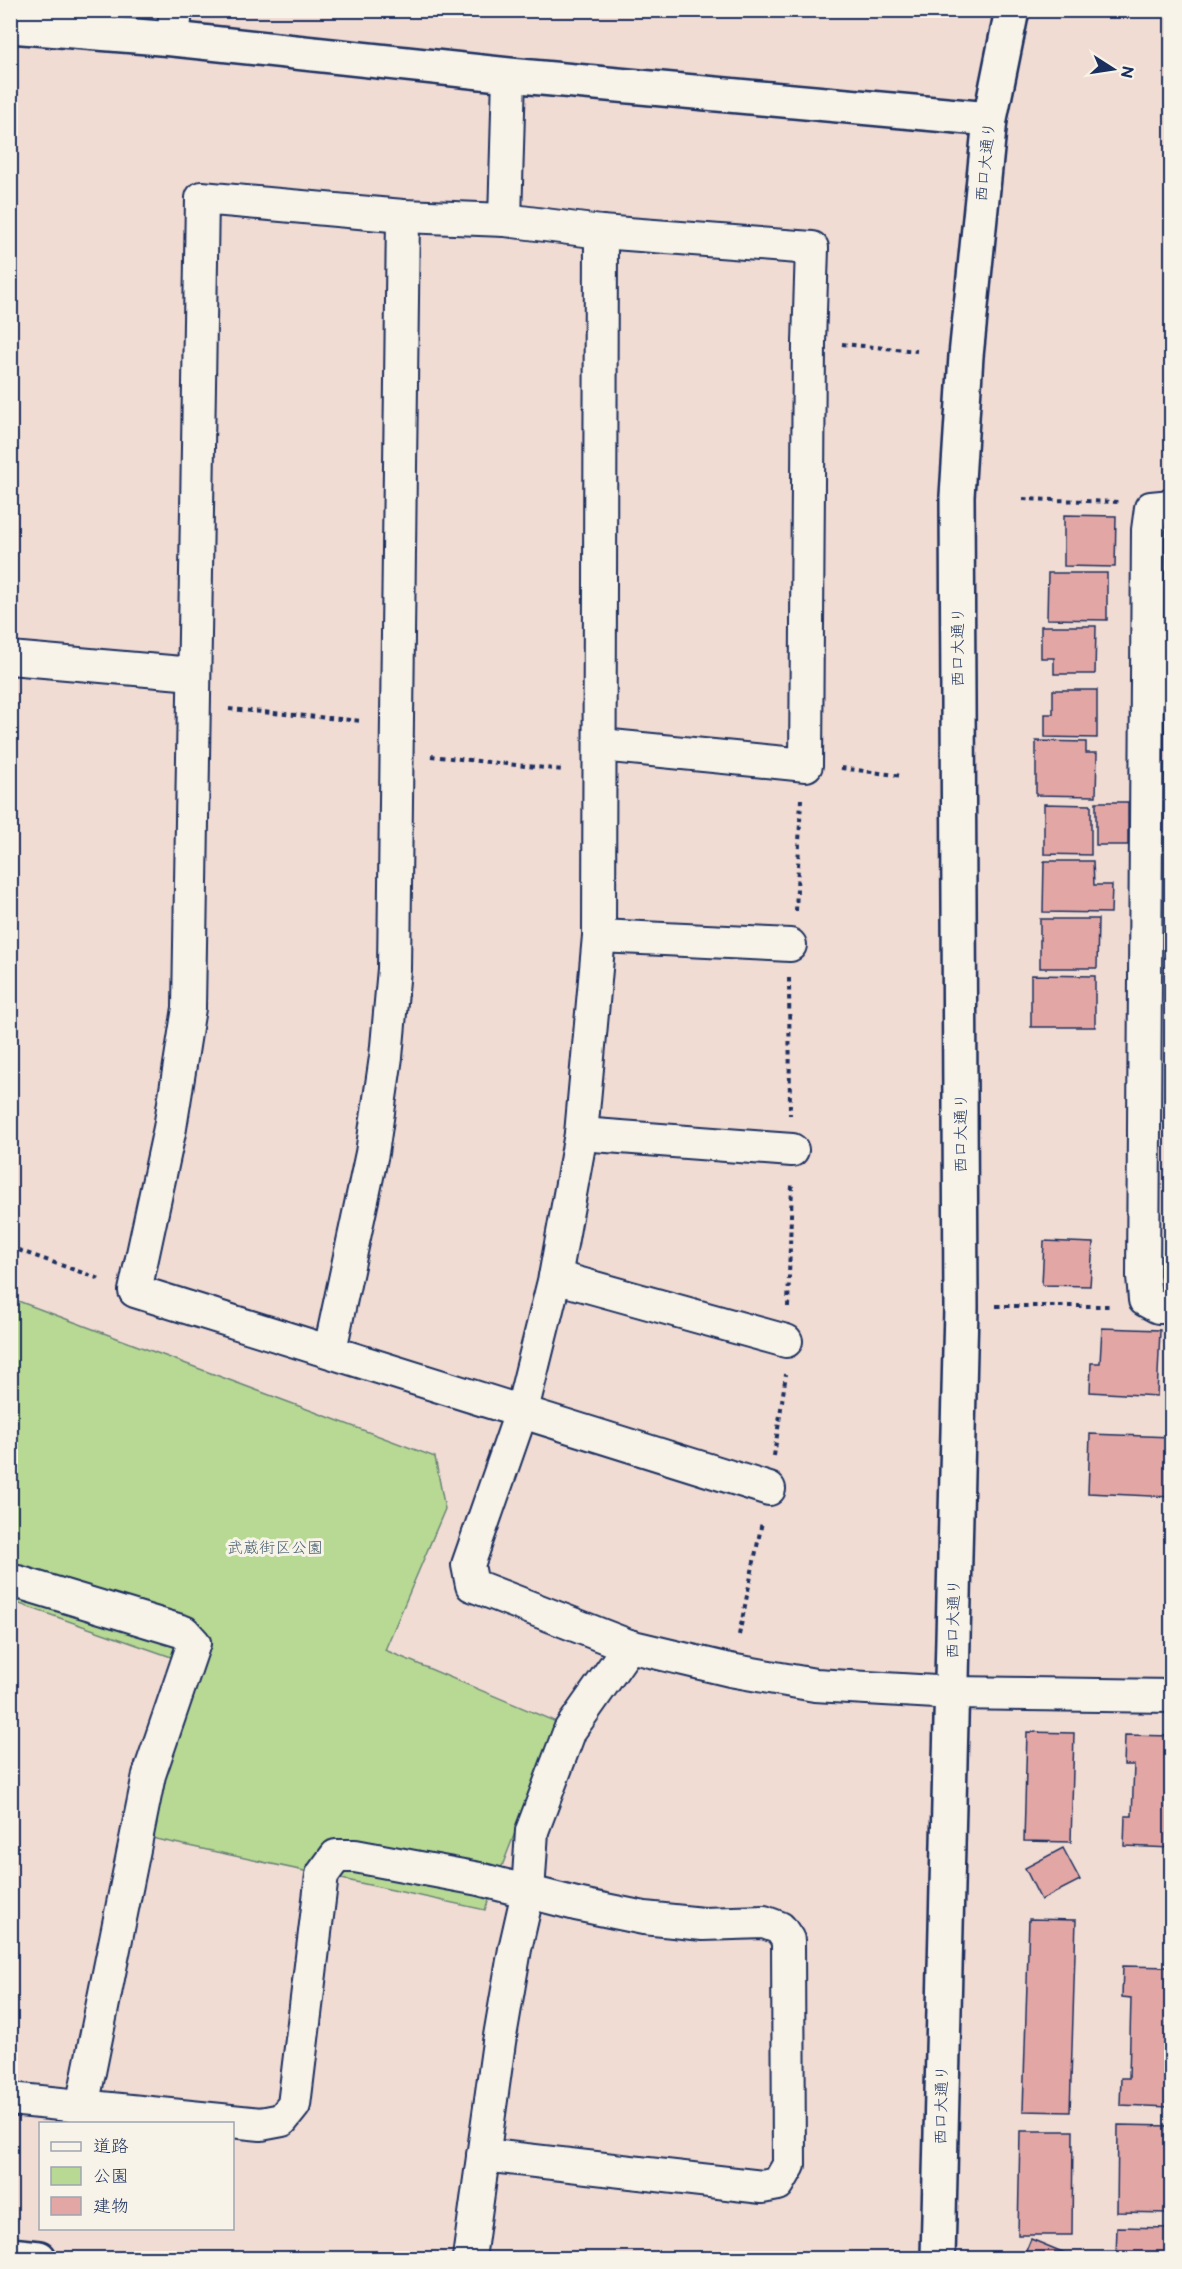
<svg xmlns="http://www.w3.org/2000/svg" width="1182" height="2269" font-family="'Balsamiq Sans','Klee One',sans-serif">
<rect width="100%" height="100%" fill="#f1dcd4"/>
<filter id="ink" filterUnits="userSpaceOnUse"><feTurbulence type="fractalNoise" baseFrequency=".0167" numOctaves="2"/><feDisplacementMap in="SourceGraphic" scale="12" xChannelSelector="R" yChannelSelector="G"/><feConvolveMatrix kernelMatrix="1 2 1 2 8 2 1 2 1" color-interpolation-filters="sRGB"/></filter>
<g filter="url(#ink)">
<path fill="#b8d993" stroke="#6a8478" stroke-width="1.5" d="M10,1298L435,1457L445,1509L385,1650L554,1721L556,1727L485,1910L156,1839L142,1825L197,1666L11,1601Z"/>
<g fill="#e2a7a5" stroke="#1b2f5e" stroke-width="1.5">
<path d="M1064,515L1116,516L1115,567L1064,566Z"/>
<path d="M1164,571H1172V607H1163Z"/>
<path d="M1048,573H1107V620L1047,619Z"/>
<path d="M1041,626H1096L1095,674H1054V658H1041Z"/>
<path d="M1053,690H1097V738L1045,737V714H1053Z"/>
<path d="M1036,741L1086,742V753H1097L1096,796L1036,795Z"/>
<rect x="1096" y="802" width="32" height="43"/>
<path d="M1044,804L1091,805V855L1044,854Z"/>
<path d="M1044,861H1093L1094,885H1112L1111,913L1043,912Z"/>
<path d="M1040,919H1098L1097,968H1040Z"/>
<path d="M1031,975L1095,976V1027H1031Z"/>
<path d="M1044,1241L1093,1243L1090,1286L1042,1285Z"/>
<path d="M1102,1328L1160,1330L1157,1396L1090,1392L1091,1363H1100Z"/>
<path d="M1090,1434L1172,1437V1497L1088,1493Z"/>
<path d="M1027,1732L1074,1733L1071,1842L1024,1841Z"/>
<path d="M1125,1735L1172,1736V1848L1124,1846L1125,1816H1132L1134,1765H1124Z"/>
<path d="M1063,1848L1080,1880L1041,1900L1025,1868Z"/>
<path d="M1029,1919L1076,1920L1070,2112L1023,2111Z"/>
<path d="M1123,1966L1172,1967L1170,2107L1120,2105L1121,2078H1129L1131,1998L1122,1997Z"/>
<path d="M1118,2125L1172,2126L1170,2213L1117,2212Z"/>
<path d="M1020,2131H1073L1072,2235H1018Z"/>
<path d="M1117,2227L1172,2228L1171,2258H1116Z"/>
<path d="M1031,2239L1077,2258H1023Z"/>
</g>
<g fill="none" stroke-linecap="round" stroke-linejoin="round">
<g stroke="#1b2f5e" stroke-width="36">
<g id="street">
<path d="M173,39L176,10"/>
<path d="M505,220L509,75"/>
<path d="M601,232L599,936L581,1134L555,1277L522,1410L468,1565L472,1585L629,1646L730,1670L815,1685L953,1693L1172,1696"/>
<path d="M1172,506L1151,508L1148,530L1143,1276L1145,1300L1158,1307H1172"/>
<path d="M10,658L193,674"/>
<path d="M601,745L806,765L809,343L812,248L601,232L505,220L403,216L202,198L189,1008L170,1128L135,1291L769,1489"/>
<path d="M599,936L790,945"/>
<path d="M581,1134L792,1150"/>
<path d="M555,1277L786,1341"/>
<path d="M330,1350L372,1153L386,1057L394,969L403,216"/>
<path d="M10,1584L18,1582L184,1632L194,1643L149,1775L82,2107"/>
<path d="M10,2099L261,2124L282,2120L294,2105L322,1875L336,1856H355L479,1879L576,1904L644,1918L703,1924L764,1922L780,1928L788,1940L789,2165L778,2184L762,2187L483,2155"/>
<path d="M469,2258L499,2042L515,1949L528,1892L532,1831L570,1730L629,1646"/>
</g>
</g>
<g stroke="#1b2f5e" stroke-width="38">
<g id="secondary">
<path d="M10,26L173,39L509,75L990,119"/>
<path d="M10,2255L39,2258"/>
<path d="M938,2258L961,1308L957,496L966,356L990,119L1012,10"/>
</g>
</g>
<g stroke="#1b2f5e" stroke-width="4" stroke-dasharray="4.5 4.5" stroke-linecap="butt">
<path d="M842,344L917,351"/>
<path d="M1023,499L1118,502"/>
<path d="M229,709L362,721"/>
<path d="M431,756L564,770"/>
<path d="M841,768L903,776"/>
<path d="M796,911L801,799"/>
<path d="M789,978L790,1115"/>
<path d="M10,1247L103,1280"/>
<path d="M996,1306H1111"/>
<path d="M788,1307L792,1185"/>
<path d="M774,1456L786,1374"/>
<path d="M739,1635L762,1522"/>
</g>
<use href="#street" stroke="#f7f3e8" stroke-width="32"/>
<use href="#secondary" stroke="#f7f3e8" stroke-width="33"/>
</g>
</g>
<g text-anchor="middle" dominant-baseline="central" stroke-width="6" stroke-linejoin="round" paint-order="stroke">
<g font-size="16" fill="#1b2f5e" stroke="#f7f3e8">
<text transform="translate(986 162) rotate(-84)">西口大通り</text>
<text transform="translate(958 647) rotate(-90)">西口大通り</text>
<text transform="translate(961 1133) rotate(-90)">西口大通り</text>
<text transform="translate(954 1619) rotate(-89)">西口大通り</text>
<text transform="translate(942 2105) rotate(-89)">西口大通り</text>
</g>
<g font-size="16" fill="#425a6b" stroke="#f7f3e8">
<text x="275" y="1548">武蔵街区公園</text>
</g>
</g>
<rect width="1182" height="2269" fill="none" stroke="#f7f3e8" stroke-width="36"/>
<rect x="18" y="18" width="1146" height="2233" fill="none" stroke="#1b2f5e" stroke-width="2" filter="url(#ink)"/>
<rect x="39" y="2122" width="195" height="108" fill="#f7f3e8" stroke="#9fa5b1" stroke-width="1.5"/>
<rect x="51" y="2142" width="30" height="9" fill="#f7f3e8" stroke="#9fa5b1" stroke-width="1.5"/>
<text x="93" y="2152" font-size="18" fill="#1b2f5e">道路</text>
<rect x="51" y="2167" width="30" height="18" fill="#b8d993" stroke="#9fa5b1" stroke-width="1.5"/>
<text x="93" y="2182" font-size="18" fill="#1b2f5e">公園</text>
<rect x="51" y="2197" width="30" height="18" fill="#e2a7a5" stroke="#9fa5b1" stroke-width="1.5"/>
<text x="93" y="2212" font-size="18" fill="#1b2f5e">建物</text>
<g transform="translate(1113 69) rotate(102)" stroke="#f7f3e8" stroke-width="4.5" paint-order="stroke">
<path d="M0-4.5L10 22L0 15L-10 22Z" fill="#1b2f5e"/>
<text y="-9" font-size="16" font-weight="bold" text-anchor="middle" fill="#1b2f5e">N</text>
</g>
</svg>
